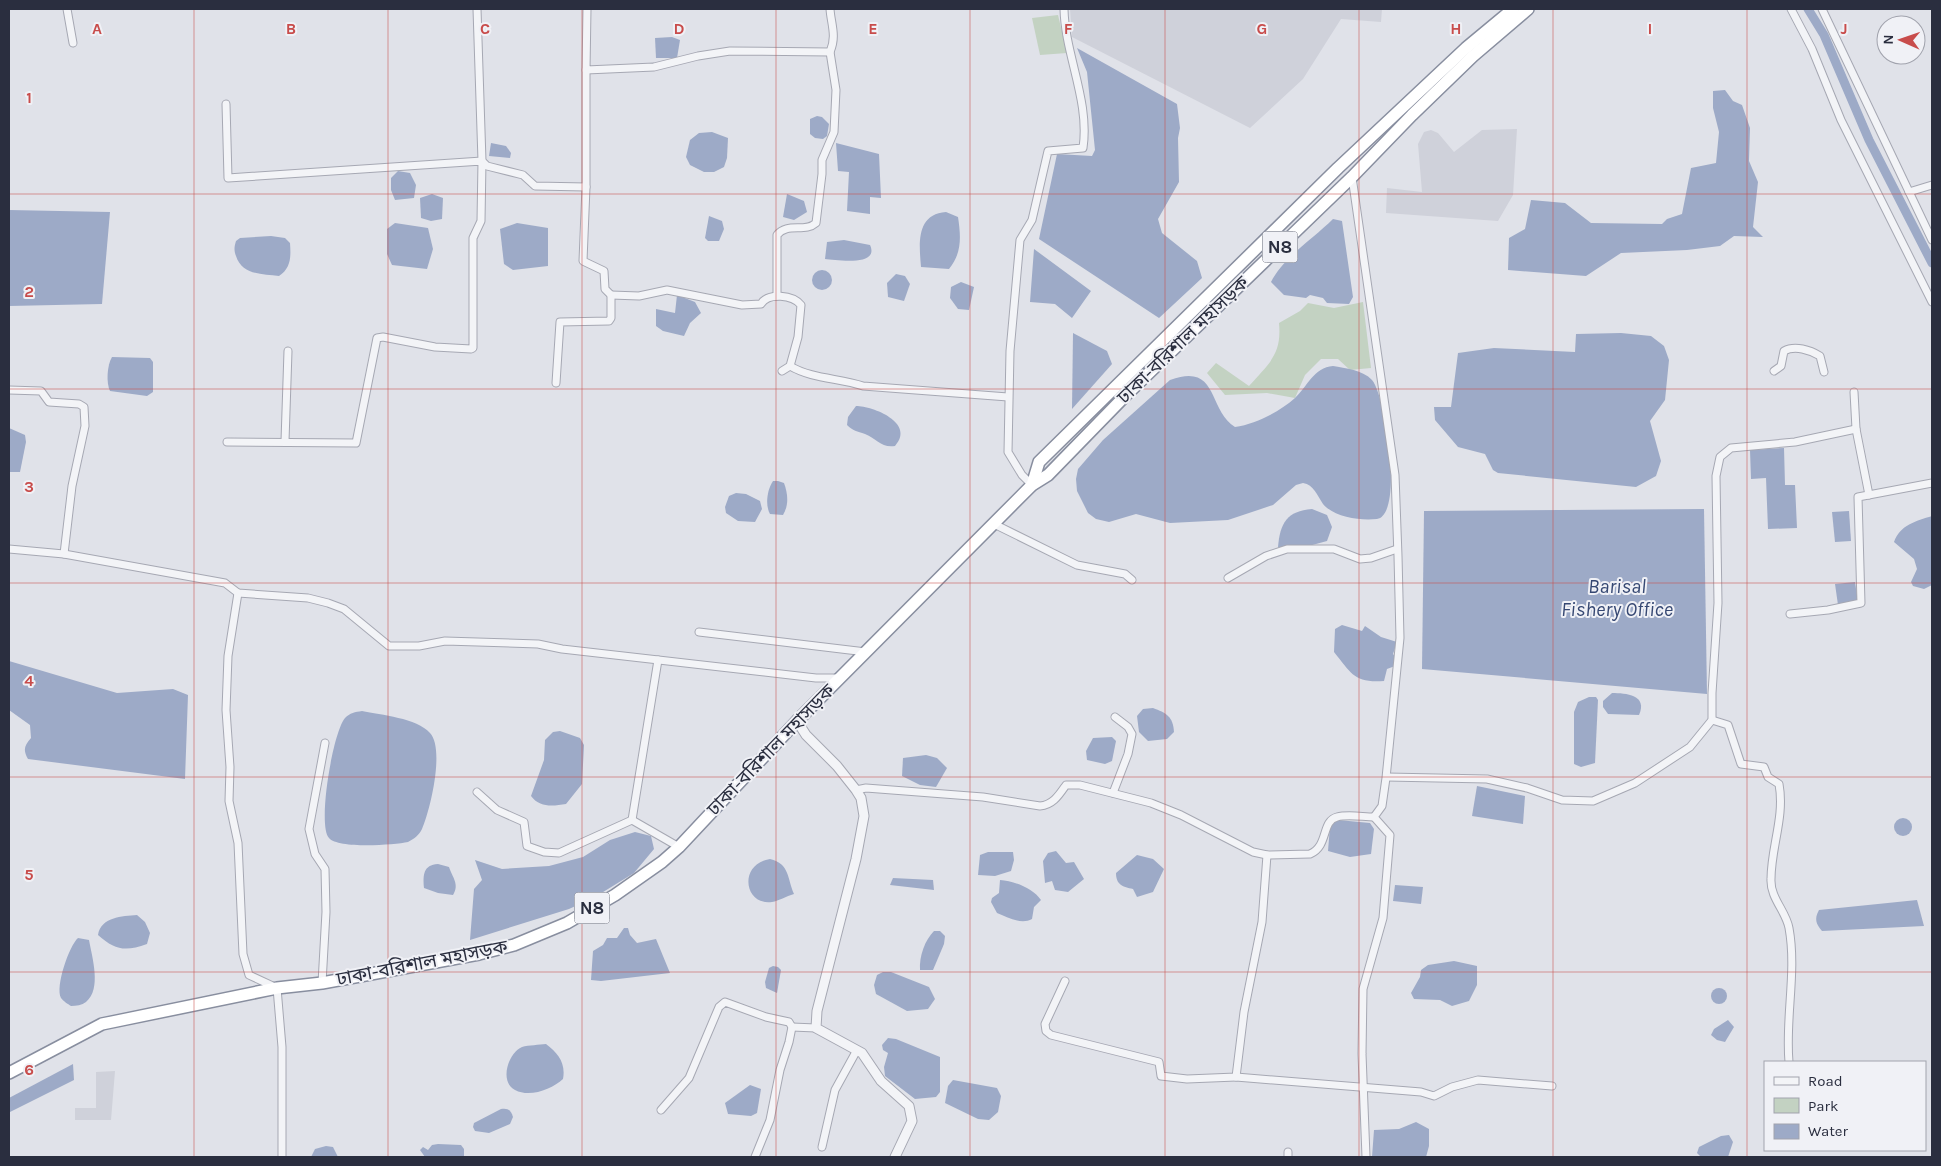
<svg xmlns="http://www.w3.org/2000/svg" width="1941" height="1166" font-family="Karla,'Noto Sans Bengali',sans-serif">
<rect width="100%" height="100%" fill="#e0e2e9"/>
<g fill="#cfd1da">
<path d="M1070,9H1382L1381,22L1341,19L1303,79L1250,128L1072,37Z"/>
<path d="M1517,129L1513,195L1498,221L1386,213L1387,188L1422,192L1418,144L1424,132L1431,130L1438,133L1454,152L1482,130Z"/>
<path d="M115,1071L111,1120H75V1108H96V1072Z"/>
</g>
<g fill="#c3d2c2">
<path d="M1058,15L1067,53L1040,55L1032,18Z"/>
<path d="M1363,302L1371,368L1350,370L1338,359H1321L1305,375L1295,398L1267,393L1225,395L1207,373L1216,363L1249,386C1269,363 1282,355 1279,323L1300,311L1308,303L1334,308Z"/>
</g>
<g fill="#9daac7">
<path d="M672,37L680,40L677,58H656L655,38Z"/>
<path d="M1077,48L1177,104L1180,128L1178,138L1179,182L1158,219L1162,233L1197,261L1202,278L1159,318L1039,239L1057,154L1092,156L1095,150L1087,72Z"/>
<path d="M1725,90L1733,101L1742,105L1750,128L1749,161L1758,182L1753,227L1763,237L1734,236L1720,246L1687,250L1621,253L1586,276L1508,270L1509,238L1525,229L1531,200L1565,203L1591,223L1662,224L1667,219L1682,214L1691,168L1716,163L1719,132L1713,108V91Z"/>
<path d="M817,116L822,117L829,124L827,136L823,139L815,138L810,134V119Z"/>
<path d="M712,132L728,138L727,158L724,167L714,172H704L690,165L686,157L690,140L699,133Z"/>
<path d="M491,143L506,146L511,153L510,158L489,156Z"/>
<path d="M836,143L879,154L881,198L870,197V214L847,211L849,172L838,171Z"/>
<path d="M398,171L410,173L416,185L414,198L395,200L391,190V178Z"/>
<path d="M432,194L443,198L442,219L431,221L421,218L420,198Z"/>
<path d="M787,194L804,201L807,212L794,220L783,217Z"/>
<path d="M9,210L110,212L102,304L9,306Z"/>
<path d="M946,212L958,217C961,237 962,253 949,269L921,267C919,244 916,214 946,212Z"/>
<path d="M709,216L722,221L724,229L719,241H708L705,238Z"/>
<path d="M1333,219L1342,221L1353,297L1349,304L1327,303L1323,298L1310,295L1306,298L1284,295L1271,282C1283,258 1314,238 1333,219Z"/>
<path d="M395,223L428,228L433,249L427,269L392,265L387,254V229Z"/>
<path d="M517,223L548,228V266L513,270L504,264L500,229Z"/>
<path d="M271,236L285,238L290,243C291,257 291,268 279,276C262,274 242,275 236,256C234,251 234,247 236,241L240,238Z"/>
<path d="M844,240L870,245C880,267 836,260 825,259L827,242Z"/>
<path d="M1034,249L1091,291L1072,318L1055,304L1030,302Z"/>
<circle cx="822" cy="280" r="10"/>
<path d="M896,274L905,276L910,284L904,301L888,297L887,283Z"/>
<path d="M961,282L974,287L969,310L958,309L950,298L951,287Z"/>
<path d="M677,295L695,302L701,313L690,323L684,336L663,331L656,326V309L675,313Z"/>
<path d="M1073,333L1107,351L1112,364L1072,409Z"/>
<path d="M1621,333L1651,336L1664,346L1669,360L1665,400L1650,421L1661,461L1656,476L1636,487L1498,473L1493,470L1485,454L1458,447L1435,420L1434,407H1451L1458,353L1494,348L1575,352L1576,334Z"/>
<path d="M112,357L150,358L153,362V392L147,396L110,391C106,383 107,365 112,357Z"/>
<path d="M1333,366C1345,368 1363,370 1372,380C1386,396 1404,515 1377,519C1360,521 1334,517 1323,504C1317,495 1314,485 1303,483L1296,485L1273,505L1228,520L1170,523L1136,514L1109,522L1096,519L1088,513L1077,491L1076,479L1078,469L1103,440L1170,380C1219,362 1207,409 1235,427C1256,424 1279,412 1295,398C1307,387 1314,367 1333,366Z"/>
<path d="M856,406C873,406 916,423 895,446C881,448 877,439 865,434C857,431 853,431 847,425L848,417Z"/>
<path d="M9,428L25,435L26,442L20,472H9Z"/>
<path d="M1784,448L1785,485H1795L1797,528L1768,529L1766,478L1751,479L1750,450Z"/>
<path d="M773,481H778L784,483C788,494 789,505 783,515L770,514C765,505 767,490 773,481Z"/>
<path d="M736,493L746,494L760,501L762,509L755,522L738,521L726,513L725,507L729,496Z"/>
<path d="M1312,509L1327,515L1332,527L1327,541L1305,547H1278C1280,523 1287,511 1312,509Z"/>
<path d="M1704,509L1707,694L1422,669L1424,511Z"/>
<path d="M1849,511L1851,541L1835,542L1832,512Z"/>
<path d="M1932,516V585L1924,589L1913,586L1911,582L1917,569L1914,559L1894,542C1900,525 1916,521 1932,516Z"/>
<path d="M1855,582L1858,602L1838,605L1835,584Z"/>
<path d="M1342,625L1362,631L1365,626L1381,637L1397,642L1393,654L1396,658L1395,666L1387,669L1384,681C1354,683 1352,674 1334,652L1335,629Z"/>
<path d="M9,661L117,693L173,689L188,695L185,779L28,759C23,750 24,746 31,738L30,725L9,710Z"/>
<path d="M1612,693C1626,693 1648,695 1639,715L1608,714L1603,707V701Z"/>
<path d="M1589,697H1596L1598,700L1595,763L1581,767L1574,764V712L1578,702Z"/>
<path d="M1153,708C1166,713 1173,716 1174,732L1167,739L1148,741L1139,732L1137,716L1143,709Z"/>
<path d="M362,711C381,715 417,718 430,733C445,749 430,811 422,829C419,835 414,839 408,842C394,845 338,849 329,838C317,825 333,732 345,718C350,713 355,712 362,711Z"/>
<path d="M560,731L580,738L584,745L582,784L566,804C553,806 540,808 531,796L544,760L545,740L553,732Z"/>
<path d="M1112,737L1116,741L1112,761L1105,764L1087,760L1086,751L1093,738Z"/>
<path d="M926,755L937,758L947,768L936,787L920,785L902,776L903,758Z"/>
<path d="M1477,786L1525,796L1523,824L1472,816Z"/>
<circle cx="1903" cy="827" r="9"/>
<path d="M1338,820L1370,823L1374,829L1371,854L1350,857L1328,851L1330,826Z"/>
<path d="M635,832L651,836L654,849L634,873L595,897L569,909L470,940L474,889L482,880L475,860L502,869L549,866L583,857L610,840Z"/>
<path d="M1056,851L1066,863L1074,862L1084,879L1068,892L1055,890L1052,881L1045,883L1043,861L1048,853Z"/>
<path d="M988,852H1013L1014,860L1011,871L995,876L978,875L980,855Z"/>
<path d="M1137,855L1153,859L1164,869L1153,892L1137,897L1133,889C1123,887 1116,885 1116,873Z"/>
<path d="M770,859C790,864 787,878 794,894C786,896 779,901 772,902C744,906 738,864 770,859Z"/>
<path d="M438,864L449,867C452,877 460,884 453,895L438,893L424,888C423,875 423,865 438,864Z"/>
<path d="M893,878L933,880L934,890L890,885Z"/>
<path d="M1000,880C1014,881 1033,888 1041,900L1034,907L1032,919C1021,925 1007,917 997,913L991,902L992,898L999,893Z"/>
<path d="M1395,885L1423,887L1421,904L1393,901Z"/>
<path d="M1917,900L1924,926L1822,931C1816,924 1814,919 1819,910Z"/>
<path d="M137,915L145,922L150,933L147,944C125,952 115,950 98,935C101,917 122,916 137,915Z"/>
<path d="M624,928H628L630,935L637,943L656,939L670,973L601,981L591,980L593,951L603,945L607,938H617Z"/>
<path d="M934,931H940L945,936L944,944L933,970H920C919,956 925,940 934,931Z"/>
<path d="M78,938L89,940C92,957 102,989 86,1002C82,1005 76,1006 71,1006C68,1004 63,1001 61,998C55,987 69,946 78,938Z"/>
<path d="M1454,961L1477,966V985L1469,1001L1452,1006L1440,1000L1414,999L1411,993L1420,977L1421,970L1428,965Z"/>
<path d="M773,966L778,967L781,970L777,993L766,988L765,982L769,968Z"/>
<path d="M883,972H891L929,987L935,999L928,1009L907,1011L876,994L874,985L877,975Z"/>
<circle cx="1719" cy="996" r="8"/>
<path d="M1728,1020L1734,1027L1725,1042L1717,1040L1711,1035L1714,1029Z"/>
<path d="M888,1038L896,1039L940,1057V1092L936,1097L915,1099L885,1076L884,1067L888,1053L883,1050L882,1045Z"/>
<path d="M546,1044C558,1053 566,1063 563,1079C552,1089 530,1098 515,1090C499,1082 508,1053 522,1047C529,1045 539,1045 546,1044Z"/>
<path d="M73,1064L74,1080L10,1112L9,1111V1098Z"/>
<path d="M953,1080L997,1088L1001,1096L998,1112L989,1120L978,1119L945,1103L948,1086Z"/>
<path d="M750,1085L761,1089L757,1113L751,1116L728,1114L725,1103Z"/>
<path d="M501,1109C508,1108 511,1110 513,1117L510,1124L489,1133L475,1131L473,1127L474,1123Z"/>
<path d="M1416,1122L1429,1129V1146L1426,1157H1372L1374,1130L1399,1129Z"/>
<path d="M1729,1135L1733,1142L1728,1157H1701L1697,1153L1699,1147L1721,1136Z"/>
<path d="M438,1144L461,1145L464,1149V1157H425L420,1150L423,1147L428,1150L432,1145Z"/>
<path d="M326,1146L333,1147L338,1157H311L315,1149Z"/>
</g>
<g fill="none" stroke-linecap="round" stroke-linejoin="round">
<path stroke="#9daac7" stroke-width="9" d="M1808,9L1824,35L1869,140L1932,263"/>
<g stroke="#a6a8b3" stroke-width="9">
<g id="minor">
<path d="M67,9L73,43"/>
<path d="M477,9L482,161L487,166L523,175L535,186L586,187V70"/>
<path d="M587,9L586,70L654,67L698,56L730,51L830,52C837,36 831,24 830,9"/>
<path d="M1791,9L1812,49L1841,120L1932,302"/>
<path d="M1822,9L1932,240"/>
<path d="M226,104L228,178L482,161L481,221L473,238V348L471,349L435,347L383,337L377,338L356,443L227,442"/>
<path d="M1352,177L1395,475L1398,556L1400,638L1386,778L1382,806L1374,817L1390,835L1383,918L1363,989L1362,1054L1366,1157"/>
<path d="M1909,192L1932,185"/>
<path d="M611,295L639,296L667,290L742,305L761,304C768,292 793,295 801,305L798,337L790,366L782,371"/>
<path d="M777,296V235C787,222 805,233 816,223L822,174V160L834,132L836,90L830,52"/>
<path d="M790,366C812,379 839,378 863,386L1008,397"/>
<path d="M1774,371L1781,366L1784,351C1795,345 1810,350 1820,356L1824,372"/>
<path d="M556,383L560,322L609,321L611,318V295L605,289L604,271L583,261L586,187"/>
<path d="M9,390L41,391L49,402L79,404L84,407L85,426L72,486L64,554"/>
<path d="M1854,392L1856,429L1869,495"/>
<path d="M285,441L288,351"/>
<path d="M1032,485L1022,475L1008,452L1010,351L1020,240L1032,220L1048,151L1083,148C1090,101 1065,55 1064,9"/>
<path d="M994,524L1077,565L1125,574L1132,580"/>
<path d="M9,549L64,554L225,583L238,593L308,598L328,603L344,609L389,646H419L445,641L538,644L562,649L816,678H840"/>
<path d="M1228,578L1266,556L1287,549H1334L1360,559L1371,558L1397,549"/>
<path d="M238,593L228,656L226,710L230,767L229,801L238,843L243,954L249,975L277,988L282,1047V1157"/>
<path d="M1790,614L1828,610L1861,603L1858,497L1932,483"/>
<path d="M699,632L866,652"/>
<path d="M1712,720L1728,725L1741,764L1764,767L1768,777L1779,784C1785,817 1771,847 1771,879C1770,898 1786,911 1789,928C1797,972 1785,1018 1789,1062"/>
<path d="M1387,777L1487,779L1527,788L1562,800L1593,801L1635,783L1690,747L1712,720V693L1718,603L1716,476L1720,457L1731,448L1795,442L1856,429"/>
<path d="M856,790L866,788L983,797L1040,806C1053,805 1059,795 1066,785H1080L1151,803L1181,815L1253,852L1267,855L1310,854C1329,846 1321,821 1337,817C1348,814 1363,817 1374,817"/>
<path d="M477,792L497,810L524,822L527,846L544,852L559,853L632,820"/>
<path d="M1113,793L1128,754L1132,734L1128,727L1115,717"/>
<path d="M632,820L658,660"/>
<path d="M632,820L679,847"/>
<path d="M1065,981L1045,1024L1046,1031L1051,1035L1159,1062L1161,1076L1187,1079L1236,1077L1244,1012L1262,922L1267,855"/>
<path d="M322,983L326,912L325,869L315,854L309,829L325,743"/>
<path d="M792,1027L816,1028"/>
<path d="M1236,1077L1421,1092L1434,1096L1452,1087L1478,1080L1552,1086"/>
<path d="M661,1110L689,1078L719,1007L725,1002L766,1017L789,1022L792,1027L789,1042L780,1070L770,1120L755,1157"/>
<path d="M822,1147L835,1090L857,1050"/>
<path d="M1288,1157V1152"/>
</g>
</g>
<g stroke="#a6a8b3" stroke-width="11">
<path id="tertiary" d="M797,721L806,735L837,766L856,790L861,798L864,816L856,859L817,1011L816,1028L862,1053L881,1081L909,1106L912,1121L895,1157"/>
</g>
<g stroke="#888e9f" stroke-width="14">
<g id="trunk">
<path d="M1032,485L1039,462L1338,168L1466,48L1513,9"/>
<path d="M9,1073L102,1024L277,988L322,983L479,954L514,945L567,923L615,895L662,862L679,847L797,721L1032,485L1048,475L1125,396L1352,177L1412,115L1473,56L1528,9"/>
</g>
</g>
<use href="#minor" stroke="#f3f4f7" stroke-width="7"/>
<use href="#tertiary" stroke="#f3f4f7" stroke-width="9"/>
<use href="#trunk" stroke="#fff" stroke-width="11"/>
</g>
<path fill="none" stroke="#c84c4b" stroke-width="1" stroke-opacity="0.55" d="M194,9V1157M388,9V1157M582,9V1157M776,9V1157M970,9V1157M1165,9V1157M1359,9V1157M1553,9V1157M1747,9V1157M9,194H1932M9,389H1932M9,583H1932M9,777H1932M9,972H1932"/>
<g text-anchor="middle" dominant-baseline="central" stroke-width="4" stroke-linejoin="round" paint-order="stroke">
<g fill="#f0f1f6" stroke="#656876" stroke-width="1">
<rect x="1262.5" y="231.5" width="35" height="31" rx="4"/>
<rect x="574.5" y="892.5" width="35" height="31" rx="4"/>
</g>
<g font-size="18" font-weight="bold" fill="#2a2e3f">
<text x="1280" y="247">N8</text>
<text x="592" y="908">N8</text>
</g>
<g font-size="19" fill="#2a2e3f" stroke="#f0f1f6">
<text transform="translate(1183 340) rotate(-44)">ঢাকা-বরিশাল মহাসড়ক</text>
<text transform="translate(771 750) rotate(-46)">ঢাকা-বরিশাল মহাসড়ক</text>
<text transform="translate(422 963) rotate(-11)">ঢাকা-বরিশাল মহাসড়ক</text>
</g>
<g font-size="20" font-style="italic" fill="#354772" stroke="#f0f1f6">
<text x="1617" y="586">Barisal<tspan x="1617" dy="23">Fishery Office</tspan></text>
</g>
</g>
<g font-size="16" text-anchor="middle" font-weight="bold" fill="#c84c4b" stroke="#f0f1f6" stroke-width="4" stroke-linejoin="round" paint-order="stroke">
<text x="97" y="34">A</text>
<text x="291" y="34">B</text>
<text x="485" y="34">C</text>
<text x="679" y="34">D</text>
<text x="873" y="34">E</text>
<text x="1068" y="34">F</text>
<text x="1262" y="34">G</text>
<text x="1456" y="34">H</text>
<text x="1650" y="34">I</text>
<text x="1844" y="34">J</text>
<text x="29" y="103">1</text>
<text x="29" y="297">2</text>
<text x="29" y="492">3</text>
<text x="29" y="686">4</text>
<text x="29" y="880">5</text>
<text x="29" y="1075">6</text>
</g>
<rect width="1941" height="1166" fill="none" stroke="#2a2e3f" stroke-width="20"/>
<rect x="1764" y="1061" width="162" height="90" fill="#f0f1f6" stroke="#a1a3ad"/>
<rect x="1774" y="1077" width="25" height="8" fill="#f3f4f7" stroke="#a1a3ad"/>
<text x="1808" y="1086" font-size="15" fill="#2a2e3f">Road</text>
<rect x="1774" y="1098" width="25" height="15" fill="#c3d2c2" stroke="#a1a3ad"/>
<text x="1808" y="1111" font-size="15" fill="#2a2e3f">Park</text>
<rect x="1774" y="1124" width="25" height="15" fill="#9daac7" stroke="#a1a3ad"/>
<text x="1808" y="1136" font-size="15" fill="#2a2e3f">Water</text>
<g transform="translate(1901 40) rotate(272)"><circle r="24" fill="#f0f1f6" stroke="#a1a3ad"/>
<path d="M0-4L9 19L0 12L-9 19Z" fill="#c84c4b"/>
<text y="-8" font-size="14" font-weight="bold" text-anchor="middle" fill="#2a2e3f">N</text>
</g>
</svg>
